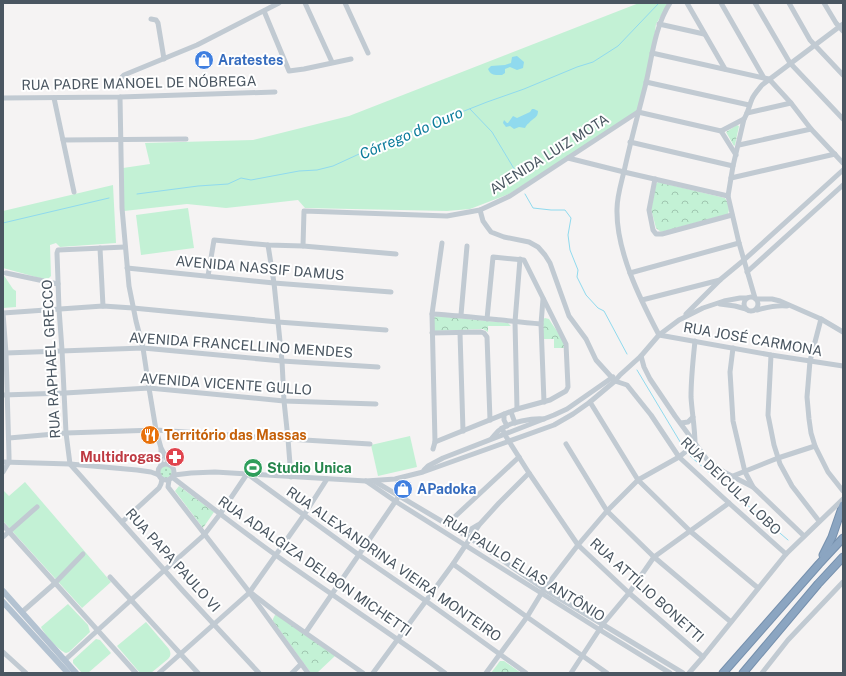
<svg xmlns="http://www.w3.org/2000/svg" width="846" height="676" font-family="'Public Sans',sans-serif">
<defs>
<pattern id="park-crowns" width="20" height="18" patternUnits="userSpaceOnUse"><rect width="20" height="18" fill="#c3f1d5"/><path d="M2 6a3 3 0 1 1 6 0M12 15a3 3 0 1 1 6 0" fill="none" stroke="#a0c6b0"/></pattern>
<pattern id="garden-dots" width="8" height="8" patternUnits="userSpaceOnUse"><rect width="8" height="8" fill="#c3f1d5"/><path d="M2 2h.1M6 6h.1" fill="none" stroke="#a0c6b0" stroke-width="1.8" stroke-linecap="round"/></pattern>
</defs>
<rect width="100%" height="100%" fill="#f5f3f3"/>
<g fill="#c3f1d5">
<path d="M639,3H669L656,24L652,54L638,112L509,194L470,209L447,211L305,208L298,200L226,208L187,204L124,211L123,168L150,164L145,143L253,140L349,116Z"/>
<path d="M113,185L116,243L60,247L56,243L50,245L51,276L47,280L3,268V211Z"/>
<path d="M188,208L194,248L141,255L136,215Z"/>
<path d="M3,274L13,289L16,291V307L3,308Z"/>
<path d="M410,436L417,467L378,476L371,445Z"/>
<path d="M25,482L111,582L82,608L3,521V490L9,496Z"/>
<path d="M68,604L88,625L90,632L69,652L66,653C59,651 44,634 41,627Z"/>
<path d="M146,622L169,649C171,653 171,656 168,659L151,673H140L117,646Z"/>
<path d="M96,639L100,640L111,653L88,673H82L73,663V660Z"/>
</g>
<g fill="url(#park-crowns)">
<path d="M737,125L739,126L735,145L734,146L726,132Z"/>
<path d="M658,182L725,198C728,202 730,209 728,214L661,232L656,228L651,209L656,184Z"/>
<path d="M437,316L508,323L511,326H488V332L483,329L435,331L434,330V317Z"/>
<path d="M545,318L549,319C554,328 565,340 566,348H554V339H542L543,319Z"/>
<path d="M179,486L214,512L203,528L175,491Z"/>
<path d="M275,615H278L336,655L317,673H311L273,621V619Z"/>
<path d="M500,661H504L521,673H491Z"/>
</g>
<circle fill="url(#garden-dots)" cx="166" cy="472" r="6"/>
<g fill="#90daee">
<path d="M517,56L524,62L523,68L517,70L510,67L505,69V73L502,75C495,75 491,76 488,69L491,66L505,65L511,63L512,57Z"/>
<path d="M532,109H534L538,111C538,118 533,118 529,123C527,124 526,126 525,128L519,127L514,129L510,126L506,127L503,123L504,120L507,123H508L513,116L517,118L530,112Z"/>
</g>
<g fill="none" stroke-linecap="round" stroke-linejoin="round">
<g stroke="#90daee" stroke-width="1">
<path d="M470,109L492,132L516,172L519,180"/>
<path d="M137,194L198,186L228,184L241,178L251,180L299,171L317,170L333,166L383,143L487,102L524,89L577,67L593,62L618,46L659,3"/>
<path d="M525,194L533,208L551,210H565L571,218L568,235L570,250L578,270L577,277L586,295L598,308L604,311L627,354"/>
<path d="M3,223L109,198"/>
<path d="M637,370L682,445"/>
<path d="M690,456L788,540"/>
</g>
<g stroke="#7690ad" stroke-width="9">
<g id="highway">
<path d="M823,555L832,537L843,505"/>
<path d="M723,673L819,564L843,538"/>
<path d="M743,673L818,584L843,557"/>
</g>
</g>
<g stroke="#c1cad2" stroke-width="5">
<path d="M305,3L332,62"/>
<path d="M345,3L368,53"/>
<path d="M670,3C654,28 652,59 645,87C638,114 631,140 625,167C622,181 617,195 617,209C616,251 640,299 659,335L771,355L843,366"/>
<path d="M687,3L725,69"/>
<path d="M721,3L764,78L769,79L791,103L811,129L843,163"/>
<path d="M755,3L790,63L843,119"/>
<path d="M789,3L810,40L843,75"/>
<path d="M824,3L836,23L843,31"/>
<path d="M264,11L289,71L304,69L351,59"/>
<path d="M151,19L156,20L158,23L164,59"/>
<path d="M659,24L704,34"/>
<path d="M652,53L764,78"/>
<path d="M646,82L749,105"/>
<path d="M118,87L119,80L124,75L197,45L279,3"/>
<path d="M120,97L122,208L129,286L136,321L143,348L149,388L156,430L161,448L170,465"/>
<path d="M3,98L120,97L275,92"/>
<path d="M54,98L74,192"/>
<path d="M747,113L791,103"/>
<path d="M721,131L736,155"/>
<path d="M63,140L186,139"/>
<path d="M630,142L733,166"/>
<path d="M739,145L811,129"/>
<path d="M568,158L624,172L728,196"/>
<path d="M731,178L835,154"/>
<path d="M655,179L649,210L653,230L656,234H662L732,215"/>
<path d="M480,210L483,221L488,228L491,232L504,237L529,242L538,247L545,255L550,263L569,316L586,339L596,360L615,381L627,385L651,415L679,457L729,503L786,554"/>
<path d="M268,245L274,283L282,361L284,401L288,439L291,477"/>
<path d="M303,246L304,211L447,216L480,210L510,196L638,112L721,131L744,119"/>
<path d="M125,247L58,250L57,253L59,309L62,350L66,433L70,464L183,591L259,673"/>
<path d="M100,248L103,306"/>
<path d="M127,268L274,283L391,292"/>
<path d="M747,272L843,185"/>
<path d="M6,273L58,284"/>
<path d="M630,273L739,243"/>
<path d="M208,276L214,240L268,245L303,246L396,254"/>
<circle cx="751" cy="304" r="7"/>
<path d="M755,298L739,243L728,196L733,166L744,119C748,113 749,106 752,99C754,94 758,90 762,85L843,24"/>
<path d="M543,299L541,324L544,402"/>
<path d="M756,299H772L780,301L821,319L843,332"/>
<path d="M642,300L720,280"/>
<path d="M720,304L735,306L746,309"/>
<path d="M757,310C767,307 776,305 787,306"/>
<path d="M3,313L103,306L133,308L278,322L386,330"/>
<path d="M432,314C469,316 505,321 541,324"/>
<path d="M686,314L721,279L744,260L843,170"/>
<path d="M461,315L467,246"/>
<path d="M821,319L810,361L807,397L809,419L811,433L815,446L828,472L843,491"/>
<path d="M432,333L481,332L484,333L487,337L490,420"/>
<path d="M460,333L463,431"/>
<path d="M733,348L730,372L733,421L745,472L753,487"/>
<path d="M6,353L143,348L282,361L378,367"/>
<path d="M771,355L768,415L774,445L780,464L792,486L819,521"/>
<path d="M641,356L644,367L650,379L675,416L708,461L724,472L753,487L804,536"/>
<path d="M3,395L65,393L149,388L284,401L376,404"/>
<path d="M590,402L638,480L690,531L758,588"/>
<path d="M517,409L515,322L520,259"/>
<path d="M511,412L515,423"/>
<path d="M504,414V420L507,426"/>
<path d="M681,423L688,422L693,417"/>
<path d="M502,428L505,435L529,473L578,545L629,593L703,657"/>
<path d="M9,438L66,433L156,430L288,439L370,444"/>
<path d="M492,438C495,435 497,431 501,429C510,422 533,418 544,419"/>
<path d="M435,442L517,409L550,400L566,391L568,387L566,344L524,260L493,257L487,319"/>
<path d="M566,444L607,511L654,557L731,622"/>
<path d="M161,449V465"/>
<path d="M433,449L435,442L432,314L442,243"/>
<path d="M3,462L70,464L137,470L151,472L159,475"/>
<circle cx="166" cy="472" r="8"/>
<path d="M424,470L428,466L443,458L554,415L567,409L613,377"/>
<path d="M3,472L9,462V456L6,353L3,313"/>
<path d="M174,475L191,473L215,472L366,481L395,479L423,472L554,425L573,414L590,402L615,381L620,375L641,356L659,335L679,320L703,308L724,301L740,298H747"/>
<path d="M249,475L359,555L426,601L526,673"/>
<path d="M733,476L778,458L815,446"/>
<path d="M172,477C207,504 242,531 277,556C333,596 390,633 445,673"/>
<path d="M169,480L168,487L247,589L308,673"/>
<path d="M366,481L395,501L600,630L670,673"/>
<path d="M374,481L470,538L544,589L683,673"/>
<path d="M122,522L159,488L161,484L162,479"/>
<path d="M447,524L519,457"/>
<path d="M3,525L136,673"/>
<path d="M463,534L478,525"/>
<path d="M3,537L37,507"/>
<path d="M453,564L527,617L607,673"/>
<path d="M110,577L198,673"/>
<path d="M250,592L277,613L363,673"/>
<path d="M22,612L54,584L83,554"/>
<path d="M306,632L397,499"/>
<path d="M3,652L26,673"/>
<path d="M65,660L131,600L204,535L220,514L247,474"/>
<path d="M159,673L249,593L304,515L327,479"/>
<path d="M292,673L301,664"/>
<path d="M373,673L453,564L479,525L499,503L529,473"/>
<path d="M486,673L527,617L544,589L578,545L607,511L638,480L679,457L695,444C695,428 692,413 691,397C691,378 693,360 695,341"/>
<path d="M571,673L603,624L629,593L654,557L729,503"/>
<path d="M689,673L703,657L786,554L843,499"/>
<path d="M762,673L788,640L843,582"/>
</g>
<g stroke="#b3c2d1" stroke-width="6">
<path d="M3,591L76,673"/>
<path d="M3,602L68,673"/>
</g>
<use href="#highway" stroke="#8ba5c1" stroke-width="7"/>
</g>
<defs>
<g id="shop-disc" transform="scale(1)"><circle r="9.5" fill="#3f7fe0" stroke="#fff"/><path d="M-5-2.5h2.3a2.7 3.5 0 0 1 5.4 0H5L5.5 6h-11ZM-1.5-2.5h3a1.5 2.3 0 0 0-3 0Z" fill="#fff"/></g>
<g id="restaurant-disc" transform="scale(1)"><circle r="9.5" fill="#e8710a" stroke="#fff"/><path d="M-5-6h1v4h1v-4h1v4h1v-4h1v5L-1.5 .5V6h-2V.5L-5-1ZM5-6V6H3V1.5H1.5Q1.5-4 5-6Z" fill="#fff"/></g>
<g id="pharmacy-disc" transform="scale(1)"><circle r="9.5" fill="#e0444e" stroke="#fff"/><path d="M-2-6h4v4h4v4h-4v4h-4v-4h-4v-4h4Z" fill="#fff"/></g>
<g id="stadium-disc" transform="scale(1)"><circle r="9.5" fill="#2e9e5b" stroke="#fff"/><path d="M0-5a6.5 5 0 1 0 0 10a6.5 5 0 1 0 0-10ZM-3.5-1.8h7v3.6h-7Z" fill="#fff"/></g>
</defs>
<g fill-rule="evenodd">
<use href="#shop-disc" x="204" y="60"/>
<use href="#restaurant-disc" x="150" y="435"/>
<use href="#pharmacy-disc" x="175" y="457"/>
<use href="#stadium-disc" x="253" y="468"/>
<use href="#shop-disc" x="403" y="489"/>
</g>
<g text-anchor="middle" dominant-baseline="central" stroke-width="4" stroke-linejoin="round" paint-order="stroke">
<g font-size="14" font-weight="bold" fill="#366cbe" stroke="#fff" text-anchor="start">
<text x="218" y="60">Aratestes</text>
<text x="417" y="489">APadoka</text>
</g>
<g font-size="14" fill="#4a5661" stroke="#fff">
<text transform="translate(139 83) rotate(-1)">RUA PADRE MANOEL DE NÓBREGA</text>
<text transform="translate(549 154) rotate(-32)">AVENIDA LUIZ MOTA</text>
<text transform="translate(260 268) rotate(5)">AVENIDA NASSIF DAMUS</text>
<text transform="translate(753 339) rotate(10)">RUA JOSÉ CARMONA</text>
<text transform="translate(241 345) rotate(4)">AVENIDA FRANCELLINO MENDES</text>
<text transform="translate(51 359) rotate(-93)">RUA RAPHAEL GRECCO</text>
<text transform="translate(226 384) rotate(4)">AVENIDA VICENTE GULLO</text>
<text transform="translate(731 486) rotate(44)">RUA DEICULA LOBO</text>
<text transform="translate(173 560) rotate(48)">RUA PAPA PAULO VI</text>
<text transform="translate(394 564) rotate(35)">RUA ALEXANDRINA VIEIRA MONTEIRO</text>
<text transform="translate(315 566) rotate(35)">RUA ADALGIZA DELBON MICHETTI</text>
<text transform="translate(524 568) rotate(32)">RUA PAULO ELIAS ANTÔNIO</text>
<text transform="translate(647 590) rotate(42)">RUA ATTÍLIO BONETTI</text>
</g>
<g font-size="14" font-weight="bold" fill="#c56008" stroke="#fff" text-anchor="start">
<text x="164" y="435">Território das Massas</text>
</g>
<g font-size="14" font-weight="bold" fill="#be3a42" stroke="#fff" text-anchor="end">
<text x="161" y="457">Multidrogas</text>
</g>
<g font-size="14" font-weight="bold" fill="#27864d" stroke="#fff" text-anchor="start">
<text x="267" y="468">Studio Unica</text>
</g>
<g font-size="15" font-style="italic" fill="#0c7c9b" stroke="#fff">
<text transform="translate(411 133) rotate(-23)">Córrego do Ouro</text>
</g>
</g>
<rect width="846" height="676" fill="none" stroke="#4a5661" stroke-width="8"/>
</svg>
